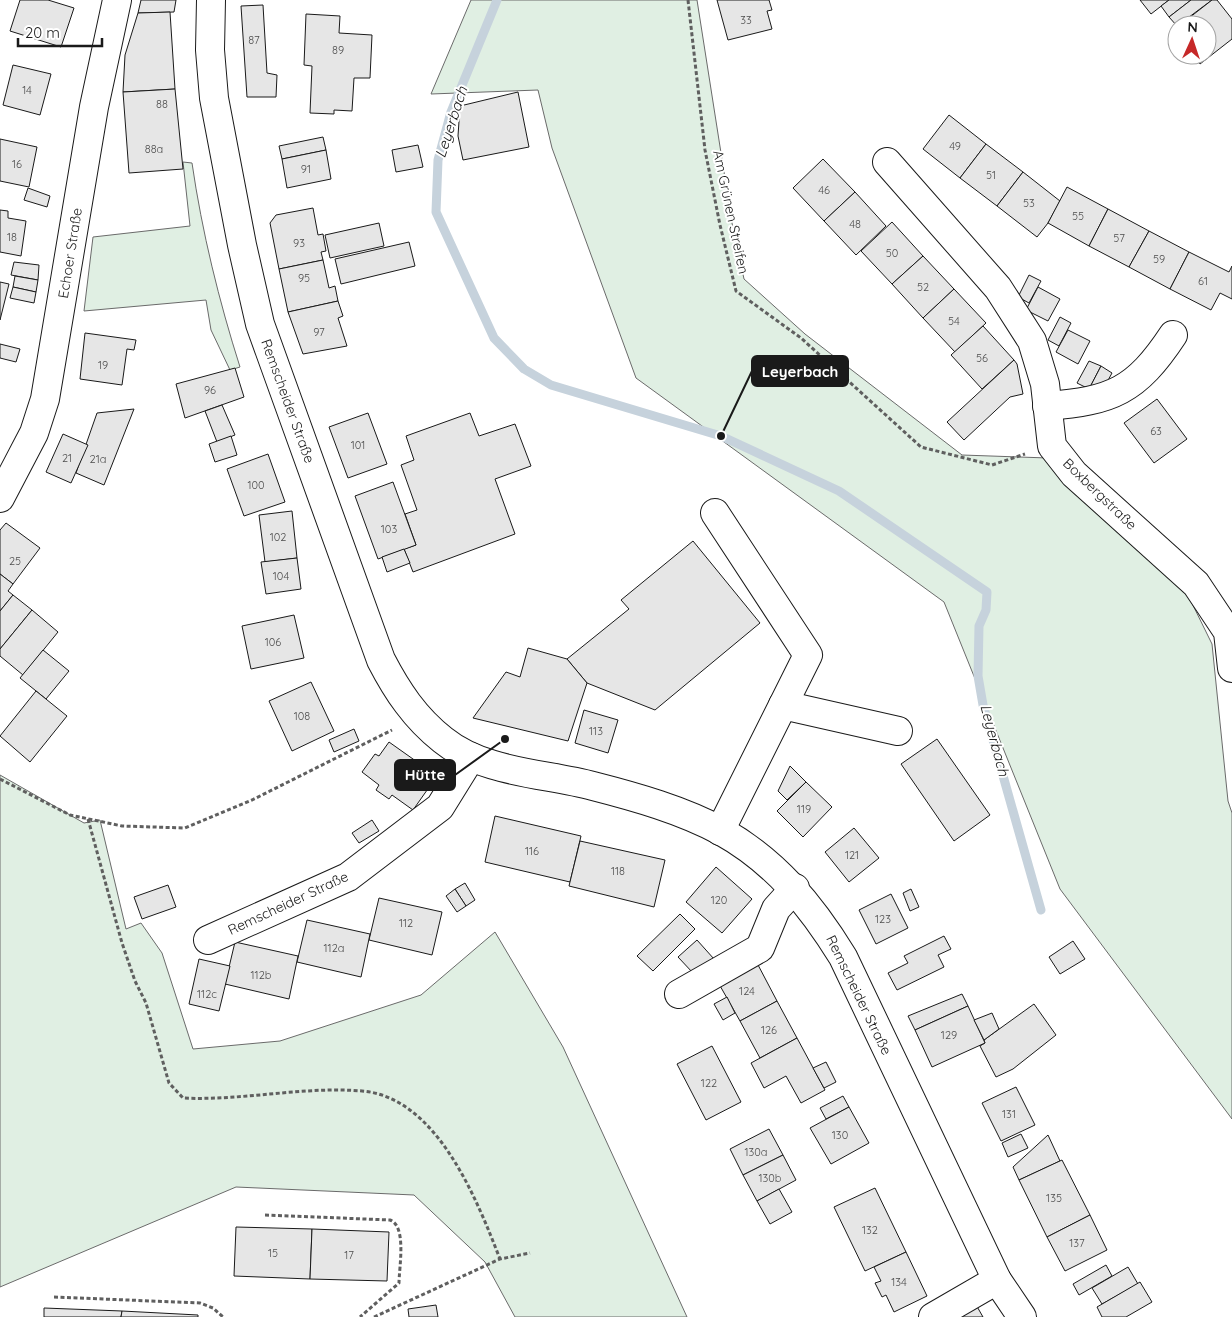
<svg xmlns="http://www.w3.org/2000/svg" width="1232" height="1317" font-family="Quicksand,sans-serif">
<rect width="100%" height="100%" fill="#fff"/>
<g fill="#e0efe3" stroke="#6a6a6a">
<path d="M471,0H697L732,223L744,279L805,334L962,455L1048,458L1185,589L1212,644L1228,801L1232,813V1119L1060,889L944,602L636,378L552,148L538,90L431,94Z"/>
<path d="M183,162L192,163C202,232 219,301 240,367L230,370L211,330L206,300L84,311L93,237L190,226Z"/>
<path d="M0,775L84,823L100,820L126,929L141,923L162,953L193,1049L280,1041L421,995L495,932L563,1047L687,1317H515L485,1262L414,1195L236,1187L0,1287Z"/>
</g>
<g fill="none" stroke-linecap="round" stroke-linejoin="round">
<path stroke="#c6d2dc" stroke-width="9" d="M497,0L451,112L438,160L436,212L494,338L524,369L551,385L721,436L839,491L987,592L986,610L979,626L978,676L983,705L1041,910"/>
</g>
<g fill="#e6e6e6" stroke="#1a1a1a">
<path d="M20,0H48L74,8L61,47L10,31Z"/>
<path d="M141,0H176L174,12L138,13Z"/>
<path d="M717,0H769L772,10L767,11L772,29L728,40Z"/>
<path d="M1140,0H1169L1151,14Z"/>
<path d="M1169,0H1191L1169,17L1161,6Z"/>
<path d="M1191,0H1212L1177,26L1169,17Z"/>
<path d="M1212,0H1217L1232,19V39L1200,64L1193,55H1207V25H1180Z"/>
<path d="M263,5L267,73L277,75L276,97H247L241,6Z"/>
<path d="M170,12L175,89L123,92L125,55L138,13Z"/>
<path d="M306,14L340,16L339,33L372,35L370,78H354L352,111L334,110V114L310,113L312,66L304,65Z"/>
<path d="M13,65L51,74L40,115L3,105Z"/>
<path d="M175,89L183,169L129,173L123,92Z"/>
<path d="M518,92L529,147L463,160L458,136L460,106Z"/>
<path d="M949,115L986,144L960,178L923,149Z"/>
<path d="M323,137L326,150L282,159L279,146Z"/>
<path d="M0,139L37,147L29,187L0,181Z"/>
<path d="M986,144L1023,172L997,206L960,178Z"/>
<path d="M418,145L423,167L396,172L392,150Z"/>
<path d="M326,150L331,179L287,188L282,159Z"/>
<path d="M823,159L855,192L824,221L793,188Z"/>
<path d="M1023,172L1060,201L1048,223L1037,237L997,206Z"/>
<path d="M1067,187L1108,209L1089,246L1048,223Z"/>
<path d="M28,188L50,196L47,207L24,200Z"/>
<path d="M855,192L886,226L856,255L824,221Z"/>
<path d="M313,208L318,235L323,234L326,251L321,252L323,260L279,269L270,223L276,215Z"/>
<path d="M1108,209L1149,231L1129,267L1089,246Z"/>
<path d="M0,210L8,211V218L26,221L21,256L0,252Z"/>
<path d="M892,222L923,256L892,284L861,251Z"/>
<path d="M379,223L384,246L330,258L325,235Z"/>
<path d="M1149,231L1189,252L1170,289L1129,267Z"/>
<path d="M409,242L415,266L341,284L335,259Z"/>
<path d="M1189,252L1229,272L1232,266V299L1220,293L1211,310L1170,289Z"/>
<path d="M923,256L954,289L923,318L892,284Z"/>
<path d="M323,260L329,288L335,286L338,301L288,312L279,269Z"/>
<path d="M14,262L39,265L38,280L11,275Z"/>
<path d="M1029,275L1041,281L1029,303L1018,297Z"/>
<path d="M15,276L38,280L36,292L13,287Z"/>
<path d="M0,282L9,284L0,320Z"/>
<path d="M13,287L36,292L34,303L10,298Z"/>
<path d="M1038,287L1060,299L1048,321L1026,310Z"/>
<path d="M954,289L986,323L955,352L923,318Z"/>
<path d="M338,301L343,316L338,318L347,346L303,354L288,312Z"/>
<path d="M1060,317L1071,323L1059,346L1048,340Z"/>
<path d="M983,326L1014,360L982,389L951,355Z"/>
<path d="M1068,330L1090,341L1078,364L1056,352Z"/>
<path d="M85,333L136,340L134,350L127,349L122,385L80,379Z"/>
<path d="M0,344L20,349L16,362L0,358Z"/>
<path d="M1014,360L1017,364L1023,394L1010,397L964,440L947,422Z"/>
<path d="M1089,361L1101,366L1089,389L1077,383Z"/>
<path d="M1101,366L1112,373L1100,395L1089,389Z"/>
<path d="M235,368L244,397L185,418L176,384Z"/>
<path d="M1157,399L1187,439L1154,463L1124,423Z"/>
<path d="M222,405L235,435L217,442L205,411Z"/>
<path d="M134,409L104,485L76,473L97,413Z"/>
<path d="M368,413L387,464L348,478L329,427Z"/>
<path d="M470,413L479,436L515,424L531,466L495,479L515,534L413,572L404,549L416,545L405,514L417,510L401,465L414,460L406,436Z"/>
<path d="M63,434L88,445L71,483L46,472Z"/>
<path d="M231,436L237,455L215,462L209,444Z"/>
<path d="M268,454L285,502L244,516L227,469Z"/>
<path d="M393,482L416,545L378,559L355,496Z"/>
<path d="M292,511L297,558L265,562L259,515Z"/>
<path d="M6,523L40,548L13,584L0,574V530Z"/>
<path d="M693,541L760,623L655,710L587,683L567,659L629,609L621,600Z"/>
<path d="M404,549L410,563L387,572L382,557Z"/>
<path d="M297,558L301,589L266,594L261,562Z"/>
<path d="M0,574L13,584L8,591L13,595L0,611Z"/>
<path d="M13,595L32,610L0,649V611Z"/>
<path d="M32,610L58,632L23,675L0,656V649Z"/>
<path d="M294,615L304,658L251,669L242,626Z"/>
<path d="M528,648L567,659L587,683L568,741L473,718L506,672L520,677Z"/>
<path d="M43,650L69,671L46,699L20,678Z"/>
<path d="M311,682L334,731L292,751L269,701Z"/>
<path d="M36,691L67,716L30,762L0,736Z"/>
<path d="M584,710L618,720L608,753L575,743Z"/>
<path d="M354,729L359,741L334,752L329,740Z"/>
<path d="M937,739L990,815L954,841L901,764Z"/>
<path d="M389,742L437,776L413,810L392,795L389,799L376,790L379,785L362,772L375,754L379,756Z"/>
<path d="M790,766L806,782L787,800L778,791Z"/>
<path d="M806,782L832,807L803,837L777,811Z"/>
<path d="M495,816L581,836L570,882L485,862Z"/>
<path d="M372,820L379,831L359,843L352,833Z"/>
<path d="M854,828L879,858L849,882L825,852Z"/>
<path d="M580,841L665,860L654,907L569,886Z"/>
<path d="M716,867L752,899L722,933L686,902Z"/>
<path d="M465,883L475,900L466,906L455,889Z"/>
<path d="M168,885L176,907L142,919L134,897Z"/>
<path d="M455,889L466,906L457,912L446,896Z"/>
<path d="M911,889L919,907L910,911L903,893Z"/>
<path d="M891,894L908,928L876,944L859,910Z"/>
<path d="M379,898L442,912L432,955L369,940Z"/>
<path d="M680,914L695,929L653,971L637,956Z"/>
<path d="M307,920L370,934L361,977L297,962Z"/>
<path d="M944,936L951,949L938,955L944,967L897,990L888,973L908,963L904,956Z"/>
<path d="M697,940L714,959L693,973L678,957Z"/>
<path d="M1073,941L1085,959L1060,974L1049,957Z"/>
<path d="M235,942L298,956L289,999L225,984Z"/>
<path d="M199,959L230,966L219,1011L189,1004Z"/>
<path d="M757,963L777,1001L740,1021L719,984Z"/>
<path d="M962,994L968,1006L915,1030L908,1016Z"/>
<path d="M727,997L735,1013L723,1020L714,1004Z"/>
<path d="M777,1001L797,1038L760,1058L740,1021Z"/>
<path d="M1034,1004L1056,1035L1013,1069L996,1077L980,1046L985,1043L984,1040Z"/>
<path d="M968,1006L985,1043L932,1067L915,1030Z"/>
<path d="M992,1013L999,1029L984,1040L974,1020Z"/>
<path d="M797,1038L825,1090L801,1103L786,1076L764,1088L751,1063Z"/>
<path d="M712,1046L741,1102L706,1120L677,1064Z"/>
<path d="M826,1062L836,1082L824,1088L813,1068Z"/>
<path d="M1016,1087L1035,1125L1001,1141L982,1103Z"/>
<path d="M843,1096L849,1107L826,1119L820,1108Z"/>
<path d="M849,1107L869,1143L831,1164L810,1128Z"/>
<path d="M769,1129L783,1155L743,1175L730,1149Z"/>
<path d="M1021,1134L1028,1148L1008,1157L1002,1143Z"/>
<path d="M1048,1135L1060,1161L1019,1180L1013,1167Z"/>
<path d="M783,1155L796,1180L757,1201L743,1175Z"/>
<path d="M1062,1160L1090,1215L1047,1237L1019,1180Z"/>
<path d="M875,1188L906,1252L865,1271L834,1207Z"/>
<path d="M779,1189L792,1212L770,1224L757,1201Z"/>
<path d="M1090,1215L1107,1250L1065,1271L1047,1237Z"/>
<path d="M236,1227L312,1229L310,1279L234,1276Z"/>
<path d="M312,1229L389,1232L387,1281L310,1279Z"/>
<path d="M906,1252L927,1296L894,1312L886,1295L882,1297L875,1283L881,1281L874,1267Z"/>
<path d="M1106,1265L1112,1276L1079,1295L1073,1284Z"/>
<path d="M1128,1267L1138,1284L1102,1304L1092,1288Z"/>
<path d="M1140,1282L1152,1302L1126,1317H1102L1097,1307Z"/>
<path d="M975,1303L983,1317H952Z"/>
<path d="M436,1305L438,1317H409L408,1309Z"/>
<path d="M44,1308L122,1311L121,1317H44Z"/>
<path d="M122,1311L198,1315V1317H121Z"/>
</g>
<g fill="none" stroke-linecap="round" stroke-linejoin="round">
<g stroke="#1a1a1a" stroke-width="30">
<g id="minor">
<path d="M887,162L998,288L1032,341L1045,384L1052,446L1074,474L1196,584L1228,632L1232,668"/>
<path d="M1047,406C1112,401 1136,391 1173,335"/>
<path d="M0,498L34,433L45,399L94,107L117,0"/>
<path d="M715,513L808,655L720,831"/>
<path d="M783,705L898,731"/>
<path d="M208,940L348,877L440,807L471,757"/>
<path d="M679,994L760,948L776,909L795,888"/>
<path d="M933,1317L997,1280"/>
</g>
</g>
<g stroke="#1a1a1a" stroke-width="30">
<path id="major" d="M211,0L210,50L214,98L242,245L260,324L381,660C397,691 415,718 443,740C484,773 544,773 593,786C636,797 682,810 721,831C775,861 811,905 843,957L997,1280L1022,1317"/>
</g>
<g stroke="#5f5f5f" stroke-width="3" stroke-dasharray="4 2.5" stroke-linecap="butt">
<path d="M688,0L705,150L720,225L736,291L801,338L921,447L992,465L1025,454"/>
<path d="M0,779L70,815L122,826L185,828L252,800L392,730"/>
<path d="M88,819L122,943L135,981L146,1003L169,1083L183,1098C243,1101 303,1086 362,1091C437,1097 477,1200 500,1259"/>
<path d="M265,1215L390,1220C407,1226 399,1268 399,1283L360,1317"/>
<path d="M54,1297L200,1303L213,1308L223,1317"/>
<path d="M374,1317L500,1259L530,1253"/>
</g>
<use href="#minor" stroke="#fff" stroke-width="28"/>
<use href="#major" stroke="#fff" stroke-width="28"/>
</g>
<g text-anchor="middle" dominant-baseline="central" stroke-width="4" stroke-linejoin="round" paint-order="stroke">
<g font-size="11" fill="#4d4d4d">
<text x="746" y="20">33</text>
<text x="254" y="40">87</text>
<text x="338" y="50">89</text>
<text x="27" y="90">14</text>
<text x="162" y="104">88</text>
<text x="955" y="146">49</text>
<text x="154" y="149">88a</text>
<text x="17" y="164">16</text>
<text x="306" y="169">91</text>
<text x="991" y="175">51</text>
<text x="824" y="190">46</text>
<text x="1029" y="203">53</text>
<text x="1078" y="216">55</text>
<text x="855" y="224">48</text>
<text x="12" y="237">18</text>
<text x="1119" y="238">57</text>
<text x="299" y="243">93</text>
<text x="892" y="253">50</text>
<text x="1159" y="259">59</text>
<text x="304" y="278">95</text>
<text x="1203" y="281">61</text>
<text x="923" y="287">52</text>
<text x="954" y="321">54</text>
<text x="319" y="332">97</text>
<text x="982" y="358">56</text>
<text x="103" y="365">19</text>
<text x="210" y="390">96</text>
<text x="1156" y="431">63</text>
<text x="358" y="445">101</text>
<text x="67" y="458">21</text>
<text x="98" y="459">21a</text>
<text x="256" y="485">100</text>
<text x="389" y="529">103</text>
<text x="278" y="537">102</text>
<text x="15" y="561">25</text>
<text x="281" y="576">104</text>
<text x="273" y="642">106</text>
<text x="302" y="716">108</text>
<text x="596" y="731">113</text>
<text x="804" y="809">119</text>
<text x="532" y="851">116</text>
<text x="852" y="855">121</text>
<text x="618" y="871">118</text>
<text x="719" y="900">120</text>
<text x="883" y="919">123</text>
<text x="406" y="923">112</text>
<text x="334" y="948">112a</text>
<text x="261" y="975">112b</text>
<text x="747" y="991">124</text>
<text x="207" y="994">112c</text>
<text x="769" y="1030">126</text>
<text x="949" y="1035">129</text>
<text x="709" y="1083">122</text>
<text x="1009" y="1114">131</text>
<text x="840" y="1135">130</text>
<text x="756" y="1152">130a</text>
<text x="770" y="1178">130b</text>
<text x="1054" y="1198">135</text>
<text x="870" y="1230">132</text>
<text x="1077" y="1243">137</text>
<text x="273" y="1253">15</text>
<text x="349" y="1255">17</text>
<text x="899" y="1282">134</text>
</g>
<g font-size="14" fill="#1a1a1a" stroke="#fff">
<text transform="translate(731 212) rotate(78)">Am Grünen Streifen</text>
<text transform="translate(70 253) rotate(-81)">Echoer Straße</text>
<text transform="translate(288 401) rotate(70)">Remscheider Straße</text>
<text transform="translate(1100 494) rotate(44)">Boxbergstraße</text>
<text transform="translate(288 903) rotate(-25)">Remscheider Straße</text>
<text transform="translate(859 995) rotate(64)">Remscheider Straße</text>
</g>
<g font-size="15" font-style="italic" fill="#1a1a1a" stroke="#fff">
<text transform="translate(451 122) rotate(-72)">Leyerbach</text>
<text transform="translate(995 740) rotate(75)">Leyerbach</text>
</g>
</g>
<path fill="none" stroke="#1a1a1a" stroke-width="2" d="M721 436L752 371M505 739L455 775"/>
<g fill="#1a1a1a" stroke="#fff" stroke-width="2">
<circle cx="721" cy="436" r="5"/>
<circle cx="505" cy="739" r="5"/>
</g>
<g fill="#1a1a1a" stroke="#1a1a1a" stroke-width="2">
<rect x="752" y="356" width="96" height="30" rx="5"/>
<rect x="395" y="760" width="60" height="30" rx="5"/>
</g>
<g font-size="15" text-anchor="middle" font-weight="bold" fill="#fff">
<text x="800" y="377">Leyerbach</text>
<text x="425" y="780">Hütte</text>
</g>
<g transform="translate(1192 40) rotate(3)"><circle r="24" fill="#ffffff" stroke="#a3a3a3"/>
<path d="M0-4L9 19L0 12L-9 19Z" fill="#c62828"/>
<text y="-8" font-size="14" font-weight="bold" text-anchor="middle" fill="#1a1a1a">N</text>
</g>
<path d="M18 38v8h84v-8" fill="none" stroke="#1a1a1a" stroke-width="2.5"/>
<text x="25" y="38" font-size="15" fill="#1a1a1a" stroke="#ffffff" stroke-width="4" paint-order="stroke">20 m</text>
</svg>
